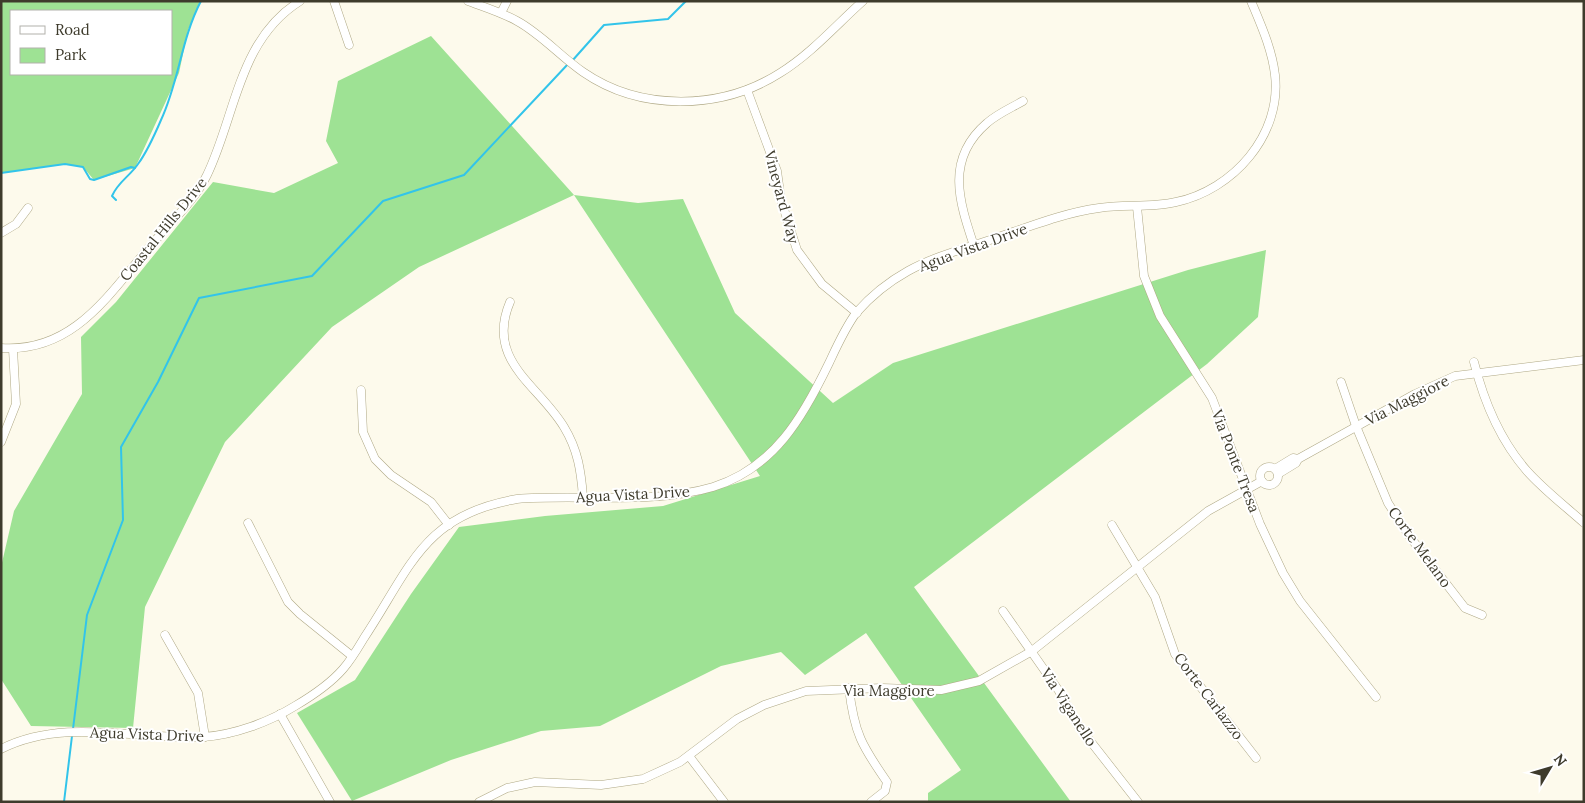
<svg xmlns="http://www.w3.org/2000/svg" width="1585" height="803" font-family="Lora,serif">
<rect width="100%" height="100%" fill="#fdfaec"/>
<g fill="#9ee294" fill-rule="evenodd">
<path d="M1,1H201L188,30L179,73L135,168L94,180L83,167L65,164L1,173ZM11,11H171V74H11Z"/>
<path d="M431,36L574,195L638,203L683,199L735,313L833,403L893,363L1188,270L1266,250L1258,317L1207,364L914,587L1071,802H928V793L961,770L866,633L805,675L781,652L721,666L600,726L541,731L451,760L352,801L297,713L355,680L411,594L459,527L545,516L663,506L760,476L574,195L419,267L332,327L225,442L145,607L133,728L31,726L1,679V567L14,511L82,394L81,337L116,302L213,182L274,193L338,163L326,141L338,81Z"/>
</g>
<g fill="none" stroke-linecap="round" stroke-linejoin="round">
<g stroke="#32c4ea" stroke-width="2">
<path d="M572,61L604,25L668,19L686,1"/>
<path d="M1,173L65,164L83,167L90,179L94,180L131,167L135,168"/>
<path d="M116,200L112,196C118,182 130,176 138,164C147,152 155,134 161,120C179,82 181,39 201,1"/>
<path d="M73,729L87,615L123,520L121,447L158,382L199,298L312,276L383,201L464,175L568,64"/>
<path d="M64,802L72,736"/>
</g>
<g stroke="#afa885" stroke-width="9">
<g id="street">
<path d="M334,1L349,45"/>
<path d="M468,1C484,7 501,12 517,21C541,34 560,56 583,72C641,112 722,110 780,73C811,54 836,25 863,1"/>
<path d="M501,13L507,1"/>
<path d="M747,90L777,171L781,200L797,250L822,284L857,313"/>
<path d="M1137,207L1144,276L1160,316L1212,398L1260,524L1283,573L1300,601L1376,697"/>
<path d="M1,233L16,224L28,208"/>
<path d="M974,246C959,201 945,159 987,123C997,114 1011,108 1023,101"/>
<path d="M510,302C485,361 539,385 564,427C578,450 581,471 583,497"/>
<path d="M1,348C75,353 110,292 153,243C171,222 195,200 207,175C236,115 238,40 300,1"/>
<path d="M1474,362C1484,402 1499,439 1527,471C1544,490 1565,506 1584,523"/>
<path d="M1341,382L1356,426L1388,503L1410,537L1465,608L1482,615"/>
<path d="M361,390L363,432L375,459L391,475L431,502L449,525"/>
<path d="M1,442L16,404L13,349"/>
<path d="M1298,459L1415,394L1455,376L1584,360"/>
<circle cx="1269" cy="476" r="9"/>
<path d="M1275,469L1293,458L1298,459L1296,463L1278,474"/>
<path d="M248,523L288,602L300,614L352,656"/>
<path d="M1112,525L1155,597L1175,654L1256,758"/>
<path d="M1003,611L1059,691L1077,724L1138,802"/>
<path d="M165,635L198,693L205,737"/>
<path d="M849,688C854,733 862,746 887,782L885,791L871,802"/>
<path d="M280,714L330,802"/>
<path d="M1,749C64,717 136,740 203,737C234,735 269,722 295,706C312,696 330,684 343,669C351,660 358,648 364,638C411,567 423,515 517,499C580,494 652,505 713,487C774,468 803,417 829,363C837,346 845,328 856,313C870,297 890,281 908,271C933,257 963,249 990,240C1026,228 1062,213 1099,208C1125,204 1151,208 1176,202C1233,190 1282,135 1275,75C1272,49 1261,25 1251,1"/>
<path d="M689,756L724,802"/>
<path d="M479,802L507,788L535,782L601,785L643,779L680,762L737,719L764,705L806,691L882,688L941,690L979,681L1032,651L1208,511L1262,481"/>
</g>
</g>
<use href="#street" stroke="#fff" stroke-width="8"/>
</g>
<g text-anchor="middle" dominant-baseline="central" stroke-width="4" stroke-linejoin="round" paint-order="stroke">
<g font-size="15" fill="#3e3b2c" stroke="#fff">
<text transform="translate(782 197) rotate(75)">Vineyard Way</text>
<text transform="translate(163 229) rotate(-51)">Coastal Hills Drive</text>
<text transform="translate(973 247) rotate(-20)">Agua Vista Drive</text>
<text transform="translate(1407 400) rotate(-27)">Via Maggiore</text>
<text transform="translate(1236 461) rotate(69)">Via Ponte Tresa</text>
<text transform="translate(633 494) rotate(-3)">Agua Vista Drive</text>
<text transform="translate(1420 547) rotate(54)">Corte Melano</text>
<text x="889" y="690">Via Maggiore</text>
<text transform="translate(1209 696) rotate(53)">Corte Carlazzo</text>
<text transform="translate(1069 707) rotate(57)">Via Viganello</text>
<text transform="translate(147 734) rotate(2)">Agua Vista Drive</text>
</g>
</g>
<rect width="1585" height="803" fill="none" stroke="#3e3b2c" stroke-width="5"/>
<rect x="10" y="10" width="162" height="65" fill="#ffffff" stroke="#b2b1ab"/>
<rect x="20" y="26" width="25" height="8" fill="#ffffff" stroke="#b2b1ab"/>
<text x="55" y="35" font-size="15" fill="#3e3b2c">Road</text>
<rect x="20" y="48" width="25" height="15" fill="#9ee294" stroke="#b2b1ab"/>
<text x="55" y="60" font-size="15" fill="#3e3b2c">Park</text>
<g transform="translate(1550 768) rotate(52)" stroke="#ffffff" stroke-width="4" paint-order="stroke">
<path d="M0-4L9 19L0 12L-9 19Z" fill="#3e3b2c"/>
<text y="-8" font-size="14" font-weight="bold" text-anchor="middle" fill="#3e3b2c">N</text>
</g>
</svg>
